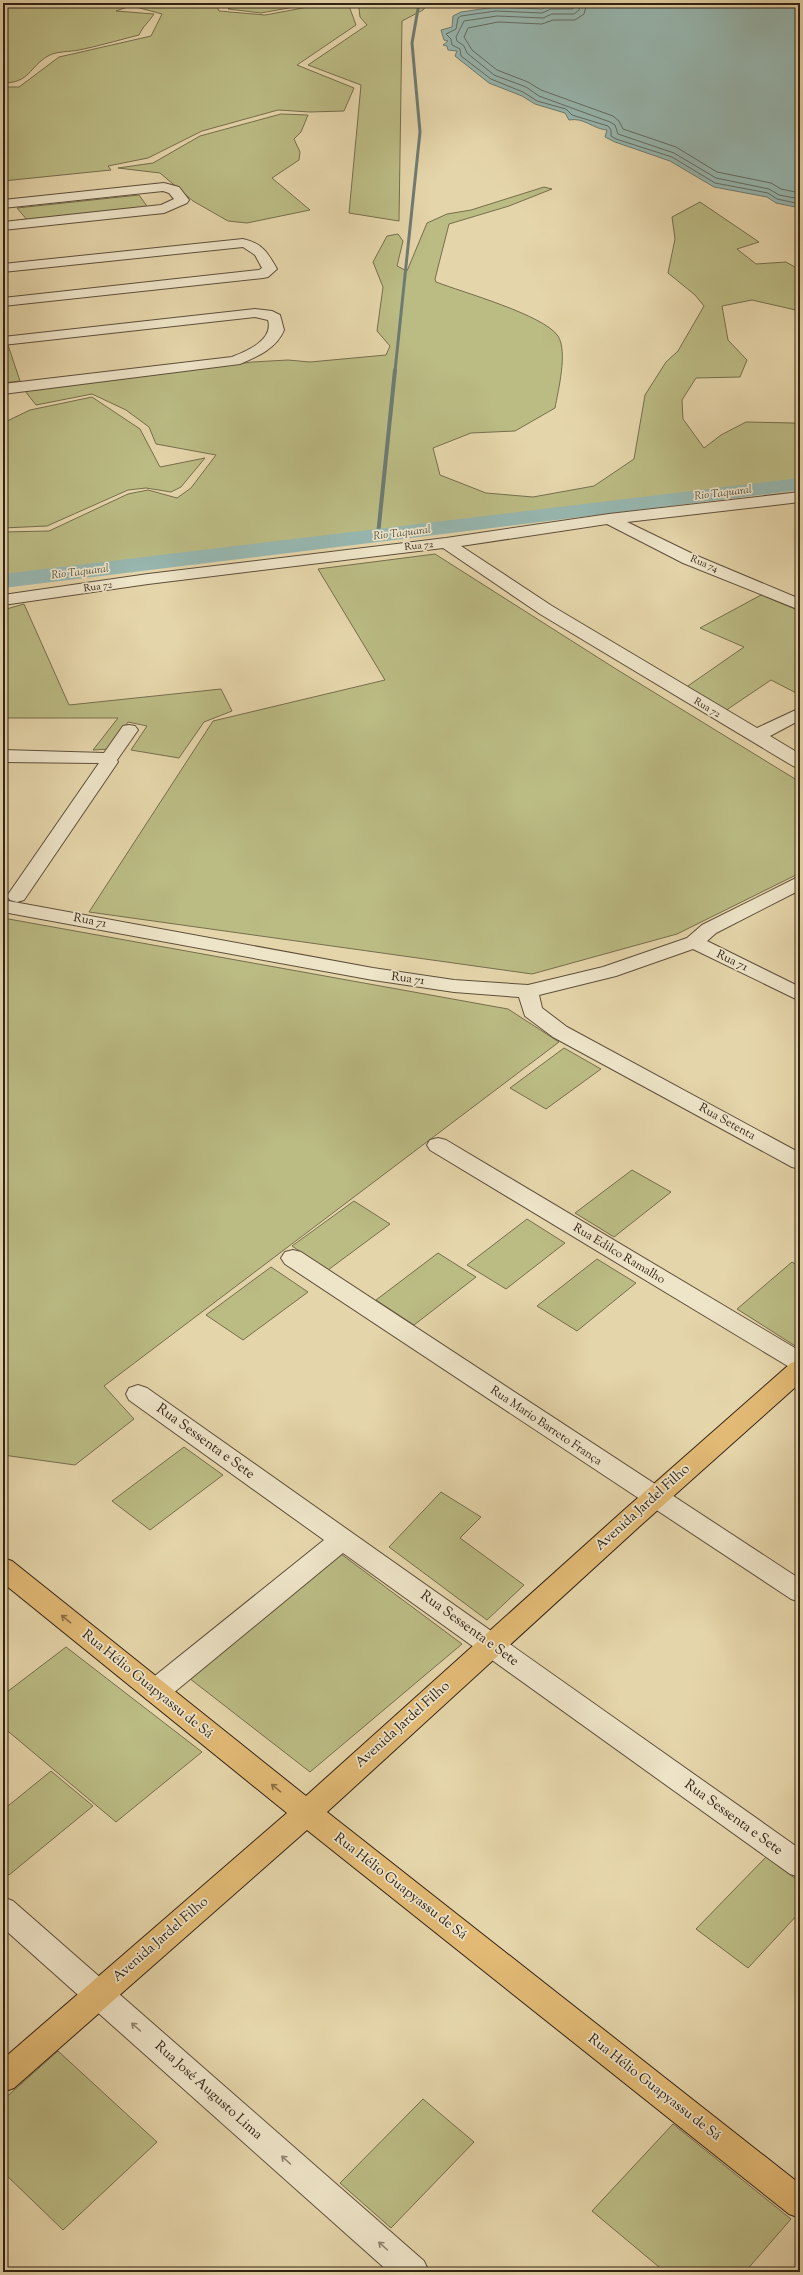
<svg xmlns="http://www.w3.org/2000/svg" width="803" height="2275" font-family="'Sorts Mill Goudy',serif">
<rect width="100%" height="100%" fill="#e5d5aa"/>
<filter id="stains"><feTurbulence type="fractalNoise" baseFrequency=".005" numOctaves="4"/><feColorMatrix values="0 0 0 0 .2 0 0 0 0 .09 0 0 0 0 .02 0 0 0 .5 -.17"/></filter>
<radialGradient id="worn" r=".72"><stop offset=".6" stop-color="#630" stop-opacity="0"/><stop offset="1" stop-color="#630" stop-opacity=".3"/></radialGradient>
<g fill="#bbbb84" stroke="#766e4d">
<path d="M61,3H139L116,11L154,14C149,22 143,26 139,35C119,40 99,46 79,50C70,52 56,51 48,56C29,67 30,83 3,83V5Z"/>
<path d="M178,3H215L219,11L265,15L303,8L313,3H353L349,6L356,25L297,65L354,88L344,111L310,112L278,110L202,131L148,158L108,166L111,170L3,181V87H19L59,57L151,36L162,14L136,7Z"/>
<path d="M242,3H306L300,6L261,13L228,9Z"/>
<path d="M364,3H429L423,10L402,21L399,221L349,213L361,85L308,65L367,25L360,17L359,8Z"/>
<path d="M281,114L308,115L301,132L294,139L300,152L299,160L272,178L310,210L247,223L228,221L193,201L160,173L118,168L153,163L200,136Z"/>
<path d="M544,187L552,189L509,206L449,224L435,279L436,282C462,292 544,315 558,336C568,352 558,391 555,408L515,431L471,433L433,448L440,475L486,493L533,497L594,486L634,459L645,395L666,362L678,351L704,306L695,295L668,273L675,239L672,217L700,202L759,242L737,249L756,264L786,262L800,270V311L752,300L722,306L728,340L747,360L740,377L696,378L682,400L683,419L704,448L721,435L746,422L794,423L800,431V481L344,541L209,553L75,570L3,575V532L49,531L128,494L148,490L177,498L191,488L216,455L156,444L149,427L126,410L92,394L36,405L25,391L252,362L288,360L310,362L386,355L390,346L377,331L383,287L373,262L387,236L398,234L403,241L397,266L407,271L427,223L447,214L471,210Z"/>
<path d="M139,195L149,209L28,221L17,208Z"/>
<path d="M3,345H8L20,381L3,383Z"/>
<path d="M92,397L140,429L160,467L205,458L181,487L171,492L146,488L128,490L47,526L3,528V423L30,410Z"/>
<path d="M435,554L616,669L800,782V873L677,934L532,974L89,912L213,721L385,680L318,569Z"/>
<path d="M761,595L800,611V695L771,680L722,713L685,688L744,647L700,628Z"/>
<path d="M24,604L69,705L221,689L232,711L204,722L179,758L131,750L147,726L128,722L110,749L93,750L118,718H3V610Z"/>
<path d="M3,918L508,1009L559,1042L104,1386L134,1419L75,1465L3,1455Z"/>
<path d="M564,1048L601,1069L546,1109L510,1088Z"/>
<path d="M632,1170L671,1192L614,1237L575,1213Z"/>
<path d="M354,1201L390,1224L328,1270L292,1246Z"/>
<path d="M527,1219L565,1243L506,1289L467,1265Z"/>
<path d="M438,1253L476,1277L414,1325L376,1300Z"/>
<path d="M597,1259L636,1283L577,1331L537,1306Z"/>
<path d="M792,1262L800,1267V1349L737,1309Z"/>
<path d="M271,1267L308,1292L243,1340L206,1315Z"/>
<path d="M184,1447L223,1475L150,1530L112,1501Z"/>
<path d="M441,1492L481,1517L460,1538L524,1585L487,1620L389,1547Z"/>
<path d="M341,1554L462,1644L310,1772L189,1678Z"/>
<path d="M66,1647L202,1752L116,1822L3,1727V1695Z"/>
<path d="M51,1771L93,1806L9,1875L3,1870V1810Z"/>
<path d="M766,1857L800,1882V1912L748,1968L696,1929Z"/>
<path d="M58,2051L157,2142L63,2230L3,2172V2100Z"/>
<path d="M423,2099L474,2142L391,2228L340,2183Z"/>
<path d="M673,2124L791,2219L745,2272H665L592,2211Z"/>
</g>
<path fill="#97b7b0" stroke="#6e7b72" d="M575,3H800V208L776,203L767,197L714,187L670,161L615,142L605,137L607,130C593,129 584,117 569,120L565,113L535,104L522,96L489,83L455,56L457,51L448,50L447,46L443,45L448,41L444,40L441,30L452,27L453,16L461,12L495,7L542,9L551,5H571Z"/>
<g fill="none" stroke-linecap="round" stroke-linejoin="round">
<g stroke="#646c63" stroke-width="1">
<path d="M576,3L573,9H551L542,13L496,11L461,16L458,18L456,29L446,34L451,39L452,45L460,49L461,56L491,79L523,92L537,101L566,109L572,115L608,126L611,130V136L616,139L672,157L715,183L768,193L777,199L800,204"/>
<path d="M581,3L579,10L574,14H552L543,18L497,16L464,21L456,37L457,41L464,46L467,53L494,75L526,87L539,96L610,122L615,125L618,134L674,153L716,178L769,189L779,195L800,199"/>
<path d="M587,3L584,14L575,20H553L542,24L498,22L468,28L464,37L472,50L497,70L528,82L541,90L613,116L619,121L623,129L676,147L717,172L771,183L781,189L800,193"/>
</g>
<path stroke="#6e7b72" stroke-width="3" d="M395,371L420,132L412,43L419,3"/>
<path stroke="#6e7b72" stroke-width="4" d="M378,535L395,370"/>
<path fill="#97b7b0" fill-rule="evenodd" d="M800,478V490L3,588V574Z"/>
<g stroke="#5e4f3b" stroke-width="2">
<g id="minor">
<path d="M164,183L179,187L189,200L187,203L164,213L3,230V222L161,205L174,199L169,193L163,191L3,208V200Z"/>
<path d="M243,239C262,243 268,253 277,269L268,277L263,278L3,306V298L259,270L262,268L255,255L243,247L3,272V264Z"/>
<path d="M255,309L272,311L280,315L284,330C277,348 257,357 240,364L3,394V384L232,357C247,351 274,340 268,320L255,317L3,345V337Z"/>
<path d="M800,492V502L627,522L695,555L800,599V610L683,563L607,524L461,546L552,606L757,728L800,708V720L770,736L800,754V768L793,766L540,614L443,548L148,584L3,605V595L148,574L446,538L609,514Z"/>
<path d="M129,725L135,726L138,730L117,760L118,762L24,900L17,902L10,900L7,896L99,763L3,762V750L104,753L123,726Z"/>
<path d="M800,876V890L716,933L707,941L800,987V1001L693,949L616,976L539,995L542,1008L567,1027L800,1153V1169L792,1167L553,1037L525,1016L519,997L454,992L373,980L3,912V900L373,968L454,980L528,985L603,967L687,938L702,925Z"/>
<path d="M438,1138L446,1140L800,1351V1371L791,1368L430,1150L427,1145L430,1140Z"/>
<path d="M293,1250L301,1252L800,1579V1602L791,1599L285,1264L281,1258L285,1252Z"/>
<path d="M138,1385L147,1388L800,1849V1877L790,1874L343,1553L166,1699L156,1702L146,1699L142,1691L146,1683L324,1540L129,1400L126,1394L129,1388Z"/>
<path d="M3,1897L13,1901L424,2261L429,2272H389L3,1928Z"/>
</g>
</g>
<g stroke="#312216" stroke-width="2">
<path id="major" d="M800,1360V1383L641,1525L327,1812L800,2184V2218L789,2214L307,1830L14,2088L3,2092V2059L287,1813L3,1583V1558L12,1561L306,1796L623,1511L791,1363Z"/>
</g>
<use href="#minor" fill="#eee4c8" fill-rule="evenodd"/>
<use href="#major" fill="#e2ba75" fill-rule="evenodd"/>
</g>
<defs><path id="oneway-shaft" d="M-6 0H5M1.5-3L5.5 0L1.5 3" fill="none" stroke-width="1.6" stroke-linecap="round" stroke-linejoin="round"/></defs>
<g stroke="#8a6e46">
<use href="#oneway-shaft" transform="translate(66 1619) rotate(-141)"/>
<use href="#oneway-shaft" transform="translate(276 1788) rotate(-141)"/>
</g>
<g stroke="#90836f">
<use href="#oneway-shaft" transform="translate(136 2027) rotate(-138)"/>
<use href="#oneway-shaft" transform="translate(286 2160) rotate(-138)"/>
<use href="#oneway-shaft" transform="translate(383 2246) rotate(-138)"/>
</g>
<g text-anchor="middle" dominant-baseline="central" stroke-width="3.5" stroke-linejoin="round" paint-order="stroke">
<g font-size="10" fill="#312216" stroke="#eee4c8">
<text transform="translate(419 546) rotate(-6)">Rua 72</text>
<text transform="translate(704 564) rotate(23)">Rua 74</text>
<text transform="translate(98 587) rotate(-8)">Rua 72</text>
<text transform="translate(707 708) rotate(31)">Rua 72</text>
</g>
<g font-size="11" font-style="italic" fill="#504f44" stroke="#eee4c8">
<text transform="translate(723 493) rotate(-7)">Rio Taquaral</text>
<text transform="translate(402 533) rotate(-7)">Rio Taquaral</text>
<text transform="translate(80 572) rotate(-7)">Rio Taquaral</text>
</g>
<g font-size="12" fill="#312216" stroke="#eee4c8">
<text transform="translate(90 921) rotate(11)">Rua 71</text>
<text transform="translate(732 961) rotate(26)">Rua 71</text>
<text transform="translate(408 979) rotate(8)">Rua 71</text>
<text transform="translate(727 1122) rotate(29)">Rua Setenta</text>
<text transform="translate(619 1254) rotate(31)">Rua Edilco Ramalho</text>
<text transform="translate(546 1426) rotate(34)">Rua Mario Barreto França</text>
</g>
<g font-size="14" fill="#312216" stroke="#eee4c8">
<text transform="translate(205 1442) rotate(36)">Rua Sessenta e Sete</text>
<text transform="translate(643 1508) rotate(-42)">Avenida Jardel Filho</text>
<text transform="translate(469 1629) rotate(36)">Rua Sessenta e Sete</text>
<text transform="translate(147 1685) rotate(39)">Rua Hélio Guapyassu de Sá</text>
<text transform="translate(403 1725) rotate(-42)">Avenida Jardel Filho</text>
<text transform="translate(733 1818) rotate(36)">Rua Sessenta e Sete</text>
<text transform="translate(400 1887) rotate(38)">Rua Hélio Guapyassu de Sá</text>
<text transform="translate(161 1940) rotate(-41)">Avenida Jardel Filho</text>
<text transform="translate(654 2088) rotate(38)">Rua Hélio Guapyassu de Sá</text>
<text transform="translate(208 2091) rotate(42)">Rua José Augusto Lima</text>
</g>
</g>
<rect width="803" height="2275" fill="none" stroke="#e5d5aa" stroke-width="16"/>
<rect x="4" y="4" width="795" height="2267" fill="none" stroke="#312216" stroke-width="2"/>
<rect x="8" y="8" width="787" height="2259" fill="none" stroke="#312216"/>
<rect width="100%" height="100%" filter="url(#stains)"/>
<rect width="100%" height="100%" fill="url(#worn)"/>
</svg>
